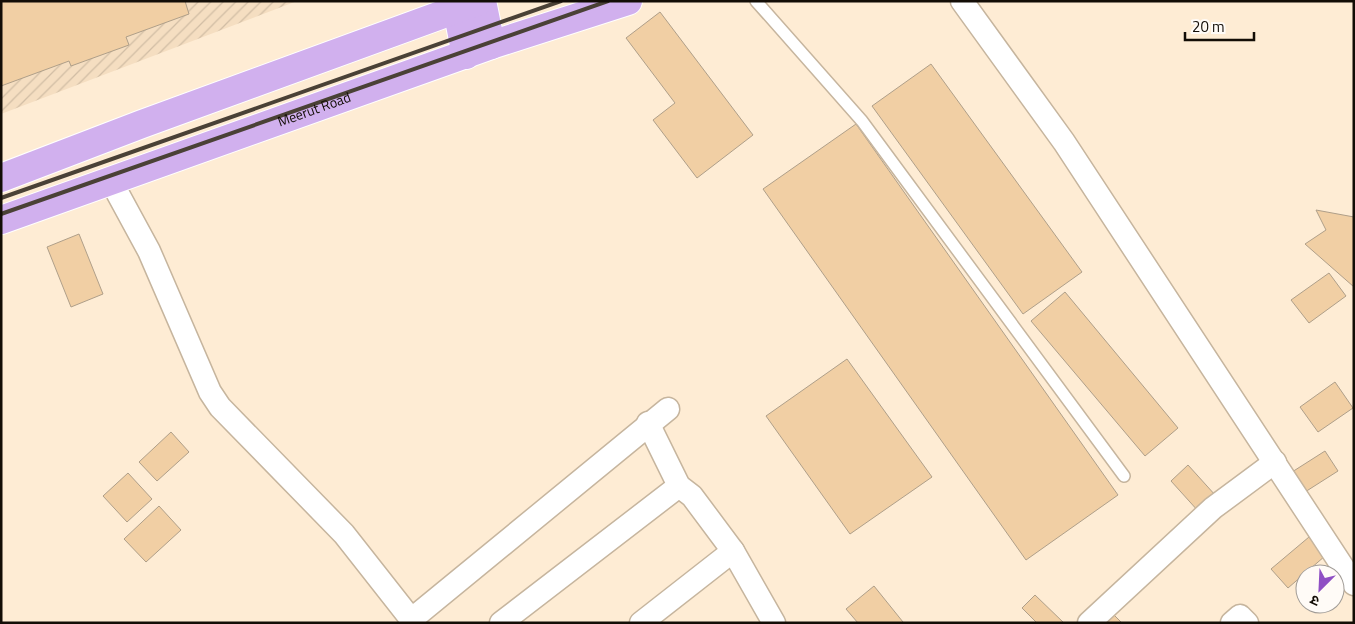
<svg xmlns="http://www.w3.org/2000/svg" width="1355" height="624" font-family="'Titillium Web','Noto Sans Devanagari',sans-serif">
<defs>
<pattern id="industrial-furrows" width="10" height="10" patternUnits="userSpaceOnUse" patternTransform="scale(1.25)"><rect width="10" height="10" fill="#f5dec1"/><path d="M-1 1l2-2M0 10L10 0M9 11l2-2" fill="none" stroke="#d1bda4"/></pattern>
</defs>
<rect width="100%" height="100%" fill="#feecd4"/>
<path fill="url(#industrial-furrows)" d="M1,1H297L1,114Z"/>
<g fill="#f1cfa4" stroke="#af9f89">
<path d="M1,1H185L189,14L126,37L129,45L71,66L69,61L1,86Z"/>
<path d="M660,12L753,135L697,178L653,120L675,103L626,38Z"/>
<path d="M931,64L1082,272L1023,314L872,106Z"/>
<path d="M856,124L1118,495L1026,560L763,189Z"/>
<path d="M1316,210L1354,217V287L1305,244L1326,230Z"/>
<path d="M79,234L103,294L71,307L47,247Z"/>
<path d="M1329,273L1346,296L1309,323L1291,300Z"/>
<path d="M1065,292L1178,428L1145,456L1031,321Z"/>
<path d="M847,359L932,477L850,534L766,416Z"/>
<path d="M1335,382L1353,408L1318,432L1300,407Z"/>
<path d="M171,432L189,452L157,481L139,462Z"/>
<path d="M1325,451L1338,471L1305,492L1292,472Z"/>
<path d="M1188,465L1216,496L1199,512L1171,481Z"/>
<path d="M128,473L152,499L127,522L103,496Z"/>
<path d="M159,506L181,530L146,562L124,539Z"/>
<path d="M1309,537L1325,556L1288,588L1271,569Z"/>
<path d="M874,586L903,622L902,623H858L846,609Z"/>
<path d="M1035,595L1064,623H1037L1022,608Z"/>
<path d="M1110,611L1122,623H1100Z"/>
</g>
<g fill="none" stroke-linecap="round" stroke-linejoin="round">
<g stroke="#c6b59e" stroke-width="14">
<path id="service" d="M756,1L862,121L1124,476"/>
</g>
<g stroke="#c6b59e" stroke-width="25">
<g id="minor">
<path d="M962,1L1064,142L1354,584"/>
<path d="M111,181L149,251L210,392L220,407L344,534L414,623"/>
<path d="M648,423L679,486L692,496L733,551L774,623"/>
<path d="M412,619L668,409"/>
<path d="M501,623L679,486"/>
<path d="M641,623L733,551"/>
<path d="M1089,623L1213,508L1275,462"/>
<path d="M1232,623L1240,616L1247,623"/>
</g>
</g>
<g stroke="#fff" stroke-width="30">
<g id="primary">
<path d="M482,1L491,45"/>
<path d="M457,9L466,55"/>
<path d="M1,178L142,124L479,1"/>
<path id="s1" d="M1,220L491,45L628,1"/>
</g>
</g>
<use href="#service" stroke="#fff" stroke-width="11"/>
<use href="#minor" stroke="#fff" stroke-width="22"/>
<use href="#primary" stroke="#d1b0ee" stroke-width="28"/>
<g stroke="#4a4136" stroke-width="4">
<path d="M1,198L561,1"/>
<path d="M1,214L608,1"/>
</g>
</g>
<g text-anchor="middle" dominant-baseline="central" stroke-width="5" stroke-linejoin="round" paint-order="stroke">
<g font-size="14" fill="#130d06" stroke="#fffbf7">
<text stroke="none"><textPath href="#s1" startOffset="332">Meerut Road</textPath></text>
</g>
</g>
<rect width="1355" height="624" fill="none" stroke="#130d06" stroke-width="5"/>
<g transform="translate(1320 589) rotate(204)"><circle r="24" fill="#fffbf7" stroke="#a19c97"/>
<path d="M0-4L9 19L0 12L-9 19Z" fill="#8f4fc4"/>
<text y="-8" font-size="14" font-weight="bold" text-anchor="middle" fill="#130d06">उ</text>
</g>
<path d="M1185 32v8h69v-8" fill="none" stroke="#130d06" stroke-width="2.5"/>
<text x="1192" y="32" font-size="15" fill="#130d06" stroke="#fffbf7" stroke-width="4" paint-order="stroke">20 m</text>
</svg>
